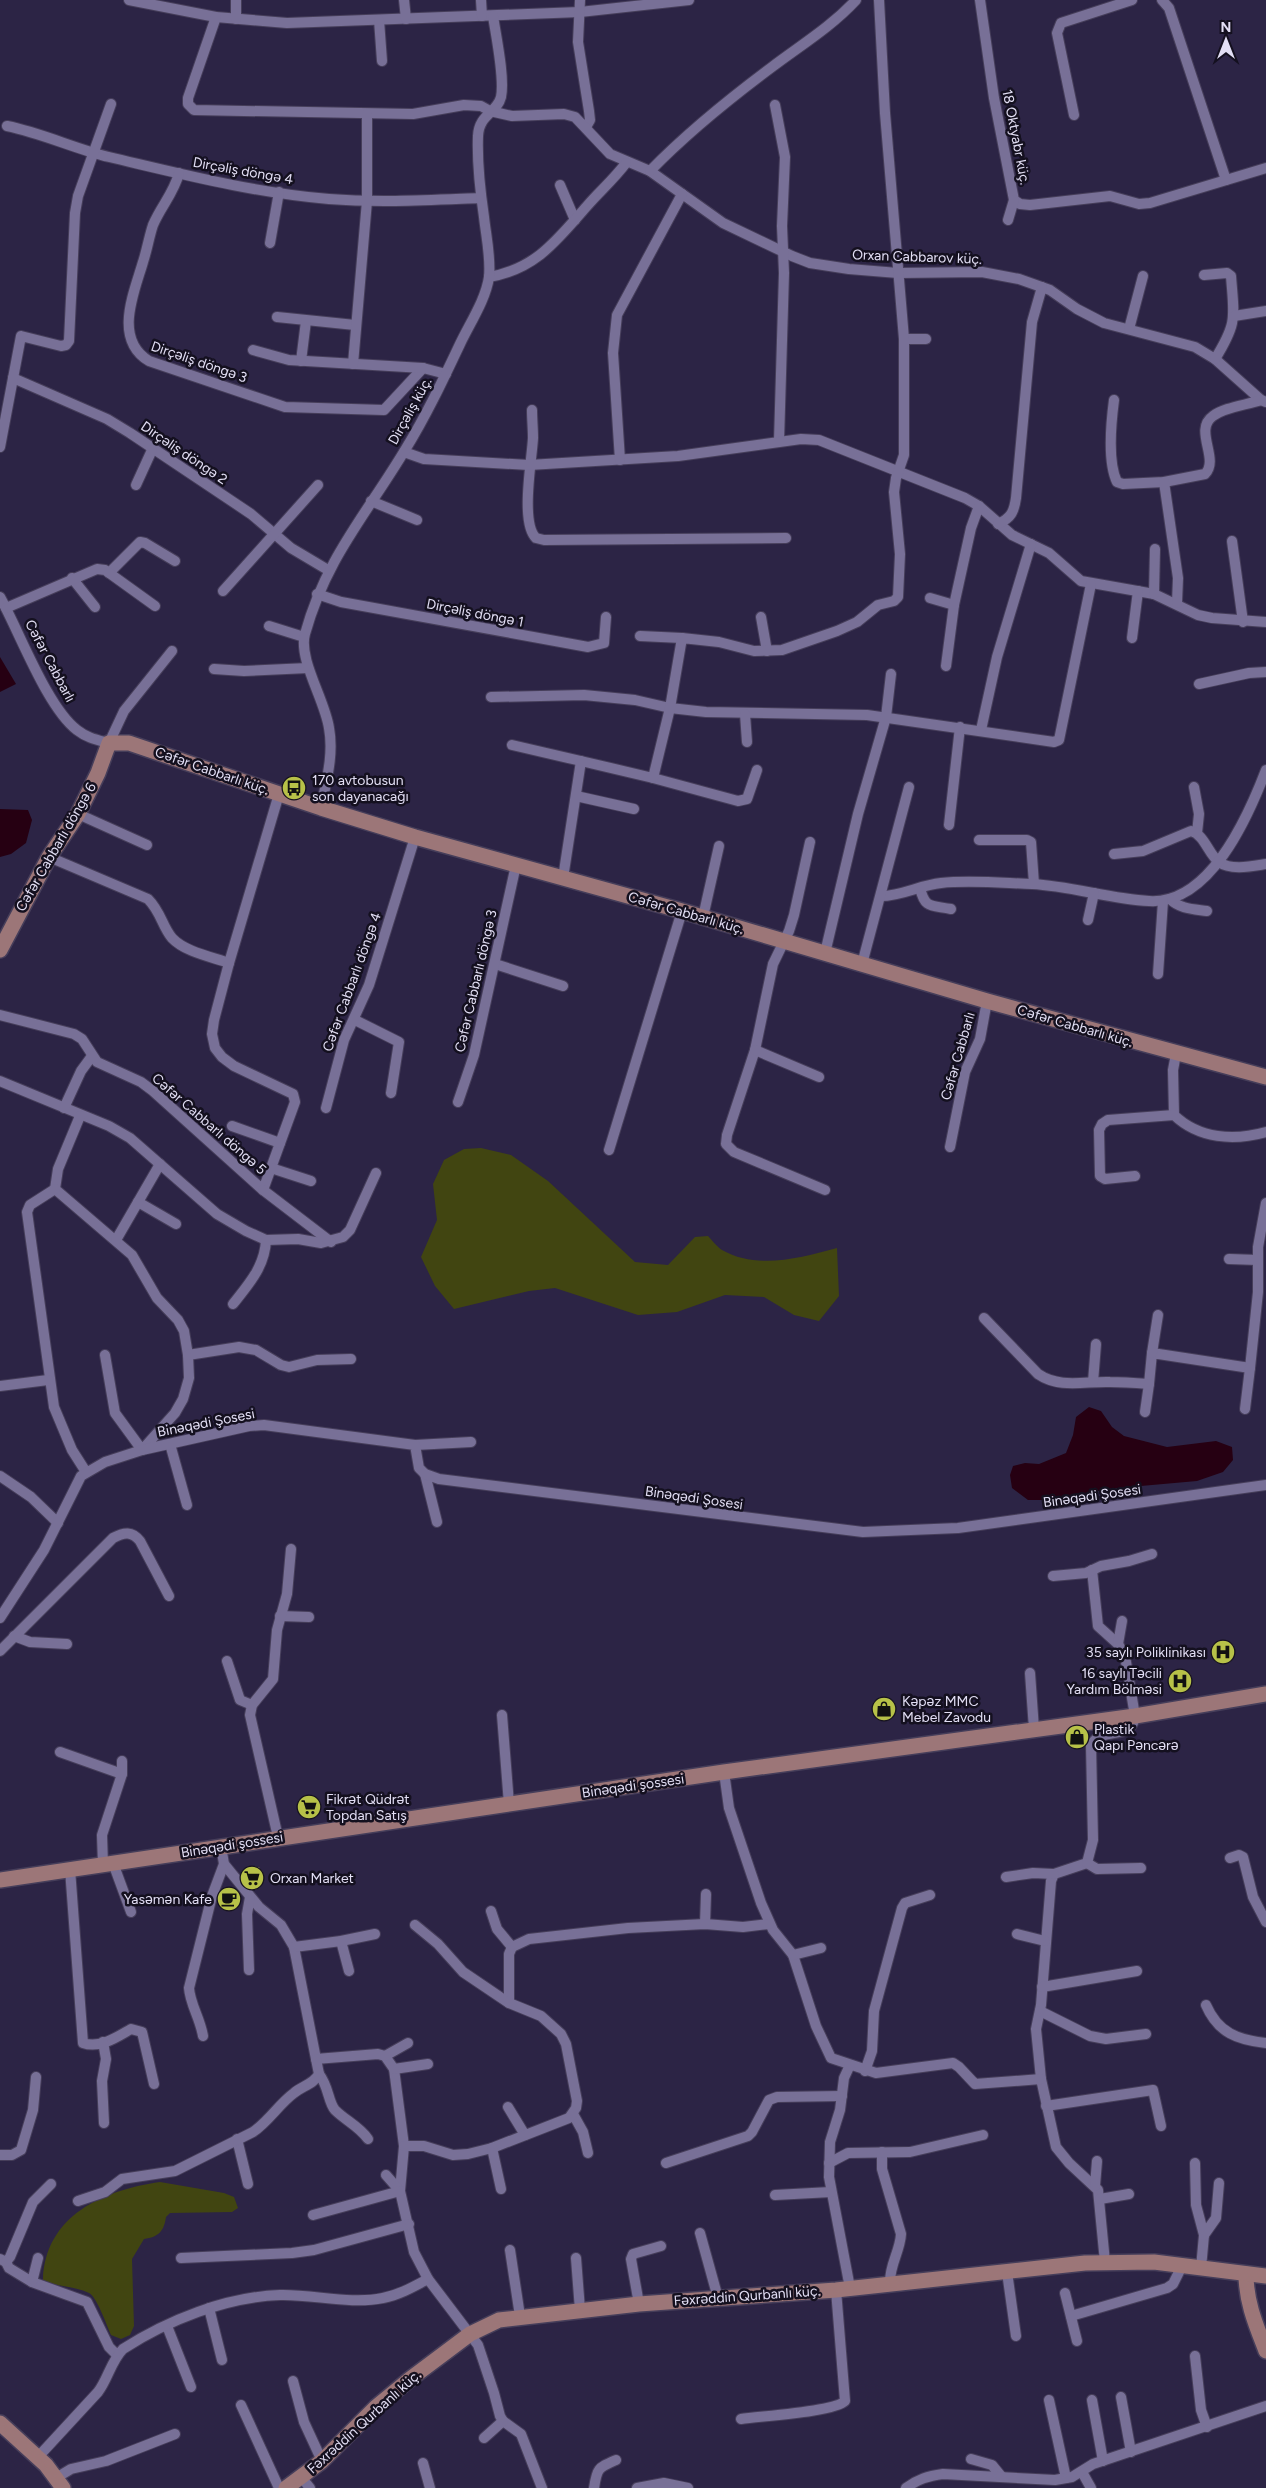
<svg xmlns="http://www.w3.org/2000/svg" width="1266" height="2488" font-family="Figtree,sans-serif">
<rect width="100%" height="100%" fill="#2c2445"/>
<g fill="#414511">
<path d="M481,1148L511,1155L548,1181L635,1262L668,1265L695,1237L708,1236C712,1240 717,1247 722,1250C757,1270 800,1258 837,1248L839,1296L819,1321L794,1315L764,1297L725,1295L677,1312L638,1315L555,1288L529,1291L454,1309L435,1286L421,1257L437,1220L433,1184L444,1160L464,1149Z"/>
<path d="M160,2182L224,2193L234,2197L238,2208L232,2212L170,2213L166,2217C164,2231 159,2237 144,2239L132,2259L134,2326L130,2335L121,2339L111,2335C107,2326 97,2297 89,2293C75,2286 57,2287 43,2280C45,2215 104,2190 160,2182Z"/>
</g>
<g fill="#260012">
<path d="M0,657L16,684L0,692Z"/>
<path d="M0,809L28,810L32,820L26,843L11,854L0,857Z"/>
<path d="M1089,1407L1101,1411L1112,1427L1124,1436L1167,1447L1216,1441L1232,1447L1233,1460L1223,1472L1197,1481L1107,1489L1060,1500H1028L1012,1488L1010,1475L1013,1466L1025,1463L1039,1464L1066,1453L1073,1435L1076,1417Z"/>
</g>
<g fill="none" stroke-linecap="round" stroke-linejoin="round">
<g stroke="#463e5a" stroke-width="12">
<g id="street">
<path d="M129,0L216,17L287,23L580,12L689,0"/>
<path d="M236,0V19"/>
<path d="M404,0L406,19"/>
<path d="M481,0L482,16"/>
<path d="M580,0L578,42L589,111L590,120L586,127"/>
<path d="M980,0L994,98L1014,200L1020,204L1030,205L1110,196L1139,204L1150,203L1266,168"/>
<path d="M1162,0L1169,8L1226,180"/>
<path d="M216,17L188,98V104L194,110L413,114L464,105L481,106L490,111L512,116L564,114L575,117L610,154L650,171L723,223L792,256L810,263L849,269L898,273L982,272L1019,279L1050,290L1077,309L1104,323L1195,347L1215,359L1261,400L1266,402"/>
<path d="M379,20L382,61"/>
<path d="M775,105L785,157L782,226L784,273L779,441"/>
<path d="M1074,115L1057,33L1061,23L1132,0"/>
<path d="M7,126C42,133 75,149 109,157C182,174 255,193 329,199C380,203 430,200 481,198"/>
<path d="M650,171C687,133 729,99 772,67C801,45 831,27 856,0"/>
<path d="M179,173C174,193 161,206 153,225C149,237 147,250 143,262C134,293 113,339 149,361L285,407L384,410L423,368"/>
<path d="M560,185L575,220"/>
<path d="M1008,220L1014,200"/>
<path d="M270,243L279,192"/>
<path d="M1204,275L1227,273L1231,276C1234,317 1238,322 1215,359"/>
<path d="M489,277C536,269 557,240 587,206C600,191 614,179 626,163"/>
<path d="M1234,316L1266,311"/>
<path d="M277,317L355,325"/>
<path d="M1129,329L1143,276"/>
<path d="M904,339H926"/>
<path d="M253,350L289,360L423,368L446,374"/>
<path d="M301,361L306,321"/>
<path d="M353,364L367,201V114"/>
<path d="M13,378L107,419L130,433L251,514L291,548L328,570"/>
<path d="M1114,400C1111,423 1107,461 1117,482L1123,484L1164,482L1205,474C1220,459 1193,430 1213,416C1225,407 1247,405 1261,400"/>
<path d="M532,410C532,419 533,429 533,438C532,459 520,523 536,538L544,540L786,538"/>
<path d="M0,447L21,336L61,346L66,345L69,341L75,213L78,196L111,104"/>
<path d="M404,452L424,459L529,465L678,456L801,439L819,440L965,498L979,506L1012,535L1049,553L1081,581L1154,594L1198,615L1212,618L1266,622"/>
<path d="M620,460L613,353L617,315L682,194"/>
<path d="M1164,482L1178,578L1177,603"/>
<path d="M136,485L152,450"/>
<path d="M371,501L417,520"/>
<path d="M998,524C1011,518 1014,512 1016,498L1032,322L1042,287"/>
<path d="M1232,541L1243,622"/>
<path d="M109,573L140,542L145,543L175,561"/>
<path d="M72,578L95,607"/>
<path d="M223,591L318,485"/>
<path d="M317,594L341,602L588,647L604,643L606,617"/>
<path d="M1154,594L1155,549"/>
<path d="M0,597C20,633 47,707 77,730C87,738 98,740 109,743L124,711L172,651"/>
<path d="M930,598L954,605"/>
<path d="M6,608L97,569L105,570L155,606"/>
<path d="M761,617L767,651"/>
<path d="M269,626L304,637"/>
<path d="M640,636L682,638"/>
<path d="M1132,638L1138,591"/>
<path d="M946,666L954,605L971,528L979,506"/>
<path d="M214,669L244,671L308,668"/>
<path d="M1199,684L1249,673L1266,672"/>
<path d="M491,697L584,695L635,700L670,708L706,712L867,715L1054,742L1059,740L1091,584"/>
<path d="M745,714L747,742"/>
<path d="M981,730L997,657L1031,544"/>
<path d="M512,745L581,761"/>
<path d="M653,778L738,801L747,799L757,770"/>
<path d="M1194,787L1199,814L1197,833"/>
<path d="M576,796L634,809"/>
<path d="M321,808C326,782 334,755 329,728C325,700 298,659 305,634C326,558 366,515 405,450C426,416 443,380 460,344C470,323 486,299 489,277C491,257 486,236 484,217C480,190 477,162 478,136C479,114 497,113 501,97C505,78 496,36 493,16"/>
<path d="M78,814L147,845"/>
<path d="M949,825L960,727"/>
<path d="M979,840H1027L1031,842L1034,884"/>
<path d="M810,842L794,915L789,931L773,964L755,1050L727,1135L726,1144L734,1152L825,1190"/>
<path d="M1114,854L1143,851L1191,831C1205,835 1208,854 1219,862C1231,871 1253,866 1266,864"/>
<path d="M49,857L148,899C161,912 162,926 172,938C185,952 212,957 229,963"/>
<path d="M563,878L581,761L653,778L670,708L682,638L719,642L754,651L782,650L837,631L857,622L878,605L894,601L898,597L900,554L894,492L896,478L904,455V339L885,113L879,0"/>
<path d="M920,888C925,909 931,905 951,909"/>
<path d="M881,896C902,896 920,885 941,883C970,880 1002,883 1032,884C1071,886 1110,899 1149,901C1210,905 1248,817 1266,770"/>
<path d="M1170,899C1180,909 1193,909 1207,911"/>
<path d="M703,917L719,846"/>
<path d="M1088,920L1094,893"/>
<path d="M825,953L858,814L886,717L891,674"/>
<path d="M495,964L563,986"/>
<path d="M862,964L909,787"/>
<path d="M1158,974L1163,901"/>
<path d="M0,1015L74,1034L82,1039L97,1062L141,1082L153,1091L263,1190L295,1102L293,1094L234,1066L222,1057L215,1048L212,1034L214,1020L229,963L279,794"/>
<path d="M355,1020L399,1042L391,1093"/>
<path d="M755,1050L819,1077"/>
<path d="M0,1081L109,1126L130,1138L217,1214L246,1231L266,1240L298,1239L321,1243L343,1237L350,1230L376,1173"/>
<path d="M458,1102L474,1055L516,865"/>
<path d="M64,1108L81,1071L92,1056"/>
<path d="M326,1108L344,1040L369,985L415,837"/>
<path d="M1174,1115L1173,1070L1176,1054"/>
<path d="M80,1116L58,1169L55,1189L132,1255L157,1298L178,1320L184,1331L188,1355L189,1378L183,1399L175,1413L142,1450L115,1413L105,1355"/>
<path d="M232,1126L280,1143"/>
<path d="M950,1147L965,1072L980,1039L987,1001"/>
<path d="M609,1150L682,911"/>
<path d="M271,1168L311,1181"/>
<path d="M1135,1176L1105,1179L1100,1176L1099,1130L1102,1124L1108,1120L1174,1115C1199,1139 1234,1141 1266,1132"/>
<path d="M55,1189L30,1205L27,1212L54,1407L72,1450L86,1472"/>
<path d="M263,1190L331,1242"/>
<path d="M138,1202L176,1224"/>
<path d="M116,1240L160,1164"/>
<path d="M1229,1259L1258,1260"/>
<path d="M233,1304C249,1284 265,1266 266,1240"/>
<path d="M984,1318L1038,1374C1060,1389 1085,1381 1110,1382C1123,1382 1136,1383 1149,1384L1152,1353L1250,1368L1258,1292V1247L1266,1203"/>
<path d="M1152,1353L1158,1315"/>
<path d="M188,1355L239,1347L256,1350L281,1365L289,1367L317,1360L351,1359"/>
<path d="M1093,1382L1096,1344"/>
<path d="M0,1386L48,1380"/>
<path d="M1245,1409L1250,1368"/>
<path d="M1145,1412L1149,1384"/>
<path d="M170,1444L187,1505"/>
<path d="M415,1445L471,1442"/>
<path d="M425,1474L437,1522"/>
<path d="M0,1476L31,1497L58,1523"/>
<path d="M1092,1570L1098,1626L1118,1644L1125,1656L1135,1716C1132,1742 1103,1725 1091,1745L1093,1840L1087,1863L1054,1874L1051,1881L1041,2005L1036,2029L1041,2079L1056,2147L1069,2163L1098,2190L1105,2262"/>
<path d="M1053,1576L1086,1573L1101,1566L1129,1561L1152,1554"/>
<path d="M280,1616L309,1617"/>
<path d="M0,1618L44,1550L81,1476L105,1462L142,1450L249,1426L264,1425L415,1445L419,1468L425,1474L439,1479L863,1532L958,1528L1266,1485"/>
<path d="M14,1636L30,1642L67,1644"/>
<path d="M1118,1644L1122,1621"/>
<path d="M0,1651L113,1538C124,1532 132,1531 140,1541L169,1596"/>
<path d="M227,1661L240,1700L252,1705"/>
<path d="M1030,1673L1034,1729"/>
<path d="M502,1715L509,1804"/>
<path d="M60,1752L122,1774"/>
<path d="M724,1772L729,1808L761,1903L773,1930L793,1955L816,2026L831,2058L876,2073L953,2063L959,2067L975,2084L1041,2079"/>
<path d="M278,1837L250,1715L252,1705L273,1679L277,1630L287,1594L291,1549"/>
<path d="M221,1846L224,1864L259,1907L281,1925L294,1947L316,2059L378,2054L385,2056L394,2069L404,2146L400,2191L414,2252L428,2279L478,2345L494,2393L500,2416L503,2421L521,2434L542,2488"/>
<path d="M1230,1858L1239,1855L1243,1857L1253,1897L1266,1922"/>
<path d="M113,1863L131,1912"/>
<path d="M1087,1863L1097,1869L1141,1868"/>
<path d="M103,1865L102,1835L122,1774V1761"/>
<path d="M70,1869L83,2043C100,2049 117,2037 131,2029L142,2032L154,2084"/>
<path d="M1006,1877L1033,1873L1054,1874"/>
<path d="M491,1911L497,1929L512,1947"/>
<path d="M705,1924L706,1894"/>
<path d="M1017,1934L1045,1941"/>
<path d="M341,1941L349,1971"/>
<path d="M294,1947L341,1941L375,1934"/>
<path d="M793,1955L821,1948"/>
<path d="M249,1970L247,1914L250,1897"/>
<path d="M1042,1987L1137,1971"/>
<path d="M509,2003V1954L512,1947L529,1939L628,1928L705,1924L743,1927L769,1924"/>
<path d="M1206,2005C1218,2033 1238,2040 1266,2043"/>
<path d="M1040,2011L1090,2036L1106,2039L1146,2034"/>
<path d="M203,2036C200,2018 190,2004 189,1988L212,1896L224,1864"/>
<path d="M103,2042L106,2059L102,2081L104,2123"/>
<path d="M385,2056L408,2043"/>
<path d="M850,2065L844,2078L840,2110L830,2142L829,2177L850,2288"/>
<path d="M394,2069L428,2064"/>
<path d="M865,2071L872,2051L874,2011L902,1908L905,1903L930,1895"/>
<path d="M319,2074C329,2087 328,2102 335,2110C346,2121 359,2126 368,2139"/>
<path d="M1046,2106L1153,2090L1161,2126"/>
<path d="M508,2107L525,2135"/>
<path d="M573,2114L583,2132L588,2153"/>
<path d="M237,2139L248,2184"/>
<path d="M404,2146H424L453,2155L468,2154L492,2148L569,2118L576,2108L577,2101L566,2044L561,2034L541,2016L509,2003L463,1972L438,1944L415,1925"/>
<path d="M492,2148L501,2189"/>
<path d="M882,2152V2169L901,2234C900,2252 889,2265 890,2284"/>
<path d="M0,2155H12L21,2150L33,2110L36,2077"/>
<path d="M666,2163L748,2136L752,2132L769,2100L777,2097L842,2096"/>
<path d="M829,2163L848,2153L910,2152L983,2135"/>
<path d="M1195,2163L1196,2205L1204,2235L1201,2268"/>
<path d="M386,2175L400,2191"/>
<path d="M1095,2186L1097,2161"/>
<path d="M775,2195L831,2192"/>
<path d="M1100,2199L1129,2194"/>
<path d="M78,2201L105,2192L122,2179L175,2171L253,2132C269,2121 279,2104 294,2093C302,2086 314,2084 319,2074L316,2059"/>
<path d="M313,2215L400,2191"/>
<path d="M700,2233L718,2298"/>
<path d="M1204,2235L1216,2218L1219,2183"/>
<path d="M510,2250L520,2316"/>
<path d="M181,2258L292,2253L314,2250L409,2224"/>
<path d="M576,2258L580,2310"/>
<path d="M0,2259L6,2262L9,2268L32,2282L87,2302L109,2347L117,2355"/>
<path d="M6,2262L10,2257L33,2202L51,2184"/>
<path d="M1007,2272L1016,2336"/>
<path d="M32,2282L38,2258"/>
<path d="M1065,2293L1077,2341"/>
<path d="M639,2304L631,2259L633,2254L661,2246"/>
<path d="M209,2308L222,2360"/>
<path d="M1071,2316L1167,2288L1173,2284L1182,2266"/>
<path d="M167,2326L191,2387"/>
<path d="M1195,2356L1201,2410L1207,2427"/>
<path d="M293,2381L304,2422L322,2461"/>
<path d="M1121,2397L1131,2452"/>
<path d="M1049,2400L1066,2478"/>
<path d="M1092,2400L1103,2461"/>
<path d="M241,2405L279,2488"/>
<path d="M741,2419C761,2416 834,2412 845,2401L836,2290"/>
<path d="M484,2438L503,2421"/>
<path d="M38,2457L98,2392C108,2379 111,2361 123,2349C168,2320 226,2297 280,2295C313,2294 350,2305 383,2298C399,2295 413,2287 428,2279"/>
<path d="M971,2459L992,2465L1001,2476"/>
<path d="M423,2463L430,2488"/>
<path d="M1082,2472L1091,2488"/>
<path d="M56,2478L71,2469L106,2461L175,2434"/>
<path d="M302,2478L310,2488"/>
<path d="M594,2488C597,2468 598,2468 616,2460"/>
<path d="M637,2488L664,2483L688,2488"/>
<path d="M906,2488C918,2479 928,2476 943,2474L1055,2480L1072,2477L1093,2464L1266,2406"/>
</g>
</g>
<g stroke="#463e5a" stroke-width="18">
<g id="secondary">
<path d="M0,950L49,857L78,814L98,773L109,743H129L321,808L415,837L682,911L987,1001L1266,1077"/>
<path d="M0,1880L724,1772L1135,1716L1266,1694"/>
<path d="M1246,2274C1246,2302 1256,2325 1266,2351"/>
<path d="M0,2423L46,2465L63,2488"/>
<path d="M286,2488L322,2461L376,2407L410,2379L470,2334L499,2320L639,2304L836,2290L1085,2263L1154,2262L1266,2276"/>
</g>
</g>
<use href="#street" stroke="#787097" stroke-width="10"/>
<use href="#secondary" stroke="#9c7678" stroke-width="15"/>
</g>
<defs>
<g id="bus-disc" transform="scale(1.25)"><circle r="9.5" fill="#b7c148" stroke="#14101f"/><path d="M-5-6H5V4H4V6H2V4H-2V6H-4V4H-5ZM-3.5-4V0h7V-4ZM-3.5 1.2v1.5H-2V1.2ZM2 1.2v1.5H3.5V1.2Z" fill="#111"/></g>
<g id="hospital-disc" transform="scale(1.25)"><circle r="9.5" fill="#b7c148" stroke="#14101f"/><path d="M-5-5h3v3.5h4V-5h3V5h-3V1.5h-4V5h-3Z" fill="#111"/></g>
<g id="shop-disc" transform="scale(1.25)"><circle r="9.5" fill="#b7c148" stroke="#14101f"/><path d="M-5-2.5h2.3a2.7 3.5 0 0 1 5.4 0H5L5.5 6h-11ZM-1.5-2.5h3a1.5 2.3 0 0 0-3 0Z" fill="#111"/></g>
<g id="supermarket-disc" transform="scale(1.25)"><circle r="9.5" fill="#b7c148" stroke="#14101f"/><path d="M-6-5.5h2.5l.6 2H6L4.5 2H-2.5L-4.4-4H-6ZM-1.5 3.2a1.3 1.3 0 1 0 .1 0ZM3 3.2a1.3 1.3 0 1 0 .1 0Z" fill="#111"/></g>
<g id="cafe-disc" transform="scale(1.25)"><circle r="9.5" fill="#b7c148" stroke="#14101f"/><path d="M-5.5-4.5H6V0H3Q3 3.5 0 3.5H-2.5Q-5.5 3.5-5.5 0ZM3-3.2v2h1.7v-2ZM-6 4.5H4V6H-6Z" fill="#111"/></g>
</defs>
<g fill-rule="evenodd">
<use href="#bus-disc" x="294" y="788"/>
<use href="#hospital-disc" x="1223" y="1652"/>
<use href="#hospital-disc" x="1180" y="1681"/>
<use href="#shop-disc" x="884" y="1709"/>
<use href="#shop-disc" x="1077" y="1737"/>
<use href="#supermarket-disc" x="309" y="1807"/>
<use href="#supermarket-disc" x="252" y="1878"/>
<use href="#cafe-disc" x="229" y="1899"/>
</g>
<g text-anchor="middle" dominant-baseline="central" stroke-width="5" stroke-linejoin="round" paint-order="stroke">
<g font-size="14" fill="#e2def4" stroke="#14101f">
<text transform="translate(1016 137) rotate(79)">18 Oktyabr küç.</text>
<text transform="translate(243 171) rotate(10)">Dirçəliş döngə 4</text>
<text transform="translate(917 257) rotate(2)">Orxan Cabbarov küç.</text>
<text transform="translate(199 362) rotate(19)">Dirçəliş döngə 3</text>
<text transform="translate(410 411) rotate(-61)">Dirçəliş küç.</text>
<text transform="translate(184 453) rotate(34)">Dirçəliş döngə 2</text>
<text transform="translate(475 613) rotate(11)">Dirçəliş döngə 1</text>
<text transform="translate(50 661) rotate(62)">Cəfər Cabbarlı</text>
<text transform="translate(212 771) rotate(19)">Cəfər Cabbarlı küç.</text>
<text transform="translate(56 847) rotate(-60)">Cəfər Cabbarlı döngə 6</text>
<text transform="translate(686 913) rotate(16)">Cəfər Cabbarlı küç.</text>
<text transform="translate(476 981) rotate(-77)">Cəfər Cabbarlı döngə 3</text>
<text transform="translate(352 982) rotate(-70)">Cəfər Cabbarlı döngə 4</text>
<text transform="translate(1075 1026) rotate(16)">Cəfər Cabbarlı küç.</text>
<text transform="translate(958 1056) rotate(-74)">Cəfər Cabbarlı</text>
<text transform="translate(209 1124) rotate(41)">Cəfər Cabbarlı döngə 5</text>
<text transform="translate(206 1423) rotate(-11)">Binəqədi Şosesi</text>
<text transform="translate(1092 1496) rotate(-8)">Binəqədi Şosesi</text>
<text transform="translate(694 1498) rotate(8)">Binəqədi Şosesi</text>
<text transform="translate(633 1786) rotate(-8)">Binəqədi şossesi</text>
<text transform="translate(232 1845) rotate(-9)">Binəqədi şossesi</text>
<text transform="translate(747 2296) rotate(-4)">Fəxrəddin Qurbanlı küç.</text>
<text transform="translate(364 2422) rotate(-42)">Fəxrəddin Qurbanlı küç.</text>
</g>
<g font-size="14" fill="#e2def4" stroke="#14101f" text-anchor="start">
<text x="312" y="780">170 avtobusun<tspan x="312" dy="16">son dayanacağı</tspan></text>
<text x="1206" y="1652" text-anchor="end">35 saylı Poliklinikası</text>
<text x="1162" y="1673" text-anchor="end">16 saylı Təcili<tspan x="1162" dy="16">Yardım Bölməsi</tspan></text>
<text x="902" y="1701">Kəpəz MMC<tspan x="902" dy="16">Mebel Zavodu</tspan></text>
<text x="1094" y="1729">Plastik<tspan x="1094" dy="16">Qapı Pəncərə</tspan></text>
<text x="326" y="1799">Fikrət Qüdrət<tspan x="326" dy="16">Topdan Satış</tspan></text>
<text x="270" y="1878">Orxan Market</text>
<text x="212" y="1899" text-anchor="end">Yasəmən Kafe</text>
</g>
</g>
<g transform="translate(1226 40)" stroke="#14101f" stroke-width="4" paint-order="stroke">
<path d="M0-4L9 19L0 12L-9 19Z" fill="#e2def4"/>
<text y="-8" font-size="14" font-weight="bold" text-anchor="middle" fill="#e2def4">N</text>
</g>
</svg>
